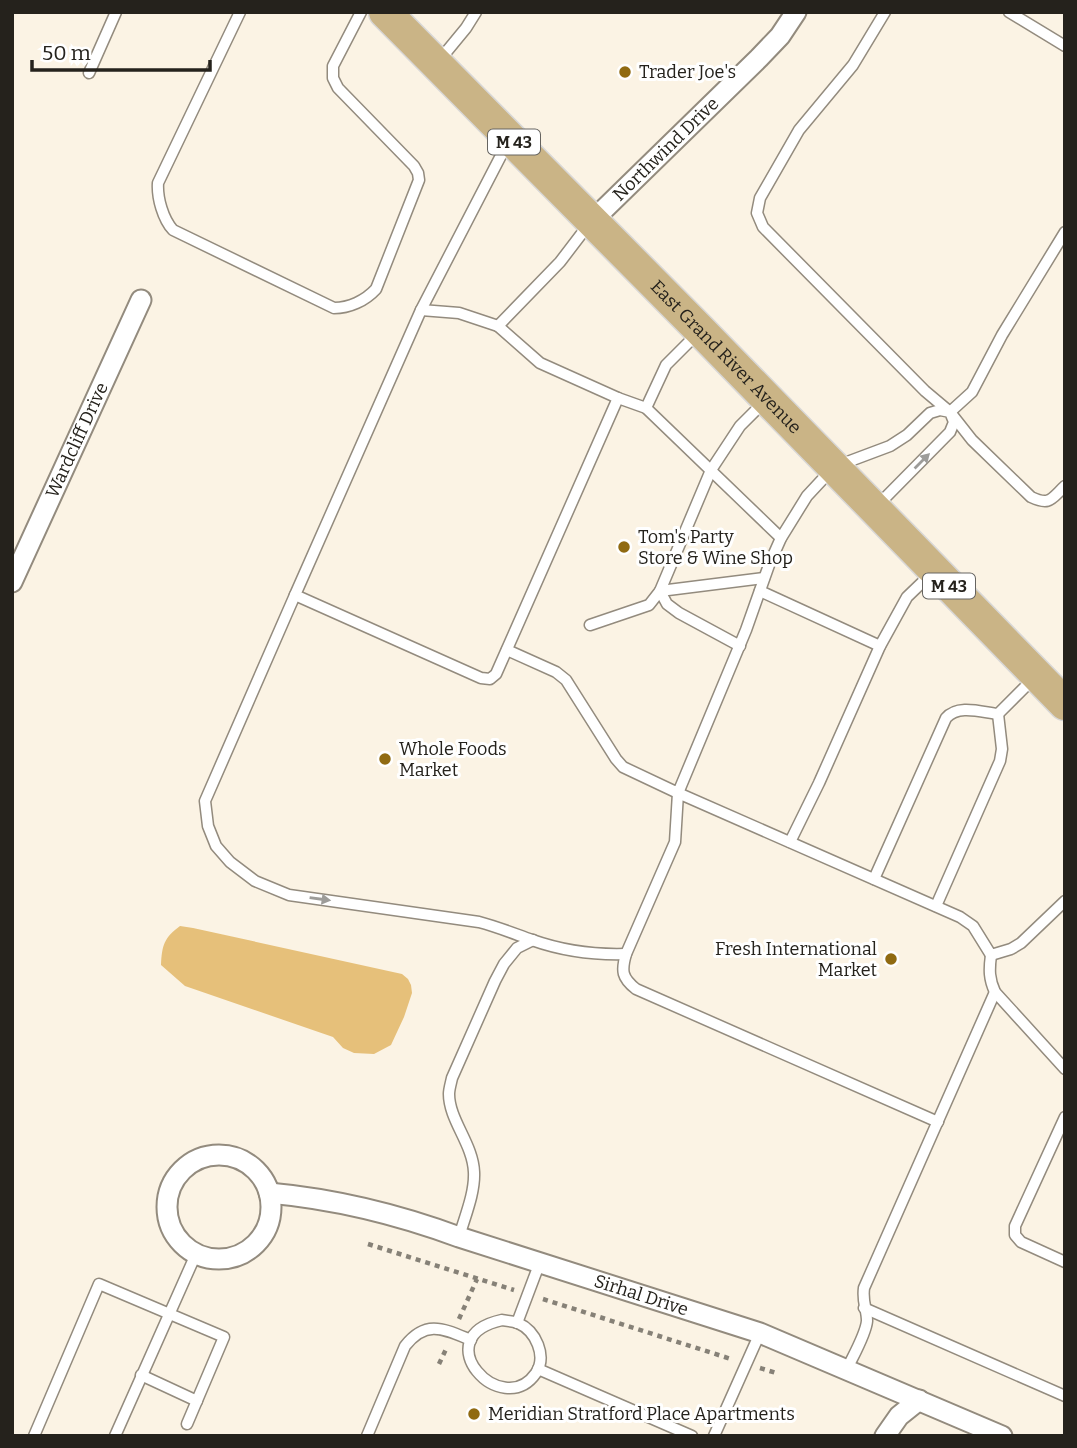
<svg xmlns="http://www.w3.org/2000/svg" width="1077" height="1448" font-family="Bitter,serif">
<rect width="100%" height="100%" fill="#fbf3e4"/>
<path fill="#e6c07a" d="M180,926L193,928L402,974L408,979L411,985L412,993L404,1017L391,1045L374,1054L354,1053L343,1048L333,1037L185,986L161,965C162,945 164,938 180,926Z"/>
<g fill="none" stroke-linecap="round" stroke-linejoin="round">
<g stroke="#938b7e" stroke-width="13">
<g id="lane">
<path d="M240,12L158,183C157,198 163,219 173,230L334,308C349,308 365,301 376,289L419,180L418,173L414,166L338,88L333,78V66L361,12"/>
<path d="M885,12L853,65L799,130L760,198L757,213L763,227L925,391L950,412L972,440L1031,497C1050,506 1051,499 1065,486"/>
<path d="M1009,12L1065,46"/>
<path d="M438,62L466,28L476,12"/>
<path d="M89,73L116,12"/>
<path d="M508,142L421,310L295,595L481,678L490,679L496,674L618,398L540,363L498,326L560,262L589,224"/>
<path d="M421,310L459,313L498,326"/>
<path d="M618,398L646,408L781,538"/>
<path d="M646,408L666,365L697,334"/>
<path d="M950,412L972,392L1002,335L1065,232"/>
<path d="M760,591L880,646"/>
<path d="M295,595L205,801L208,826L216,846L230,862L255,881L289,895L479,922C498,927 515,934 532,940C563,951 594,955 626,954"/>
<path d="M590,625L649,605L660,591L764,578"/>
<path d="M740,646L679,613L667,604L660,591L711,470L740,426L764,402"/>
<path d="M507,650L556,672L566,680L616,759L623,767L678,793L746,630L769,565L781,538L807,496L834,467L890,446L907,435L930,413L940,410L950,412L954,422L950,432L877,506"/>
<path d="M790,842L819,783L880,646L907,597L933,572"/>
<path d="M874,879L946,718C958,704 981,712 998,714L1034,678"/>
<path d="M936,906L1000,761L1002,749L998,714"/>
<path d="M991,955C989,970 989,979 995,992L1065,1069"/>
<path d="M1065,1117L1015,1226V1235L1021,1242L1065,1262"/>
<path d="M938,1122L636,989C622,978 621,971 626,954L675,842L678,793L960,917L973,926L991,955L1011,949L1021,943L1065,901"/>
<path d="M459,1237C465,1216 475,1193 474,1172C473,1144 449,1120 449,1094C449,1089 451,1083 452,1078L495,981L504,964L517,948L533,940"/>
<path d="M864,1308L1065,1396"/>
<path d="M502,1320C506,1321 513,1321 518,1323C536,1331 547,1356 536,1373C502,1422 424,1337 502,1320Z"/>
<path d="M517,1323L540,1262"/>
<path d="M538,1369L692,1436"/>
<path d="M847,1369C853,1356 866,1334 867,1321C867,1309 862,1302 864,1288L995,992"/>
<path d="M141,1375L197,1401"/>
<path d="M34,1436L99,1284L224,1337L187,1424"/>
<path d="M115,1436L196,1254"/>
<path d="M367,1436L405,1346C426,1319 444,1329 471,1340"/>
<path d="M714,1436L760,1333"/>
</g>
</g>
<g stroke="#938b7e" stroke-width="23">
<g id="street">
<path id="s1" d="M592,221L759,58L780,36L796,12"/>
<path id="s2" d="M12,582L141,300"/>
<circle cx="219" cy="1207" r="52"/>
<path id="s3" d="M269,1193C335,1199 397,1214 459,1237L760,1333L1002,1436"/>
<path d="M885,1436L899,1416L919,1400"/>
</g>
</g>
<g stroke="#d8d7d6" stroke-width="35">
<g id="primary">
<path id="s4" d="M385,12L700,330L1065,704"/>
</g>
</g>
<g stroke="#868177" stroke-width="4.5" stroke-dasharray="5 5" stroke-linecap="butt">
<path d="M368,1244L514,1290"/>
<path d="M543,1299L731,1359"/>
<path d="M459,1319L477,1279"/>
<path d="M439,1364L447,1347"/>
<path d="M760,1368L776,1373"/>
</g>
<use href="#lane" stroke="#fff" stroke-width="10"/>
<use href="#street" stroke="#fff" stroke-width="19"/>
<use href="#primary" stroke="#cab486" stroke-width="32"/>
</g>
<defs><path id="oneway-solid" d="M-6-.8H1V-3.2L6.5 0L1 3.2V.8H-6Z" transform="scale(1.75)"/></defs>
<g fill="#9d9c99">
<use href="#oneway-solid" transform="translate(922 461) rotate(-45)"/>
<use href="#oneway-solid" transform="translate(320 899) rotate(8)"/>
</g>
<g fill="#906a11" stroke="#fff" stroke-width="2.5">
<circle cx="625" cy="72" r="7"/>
<circle cx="624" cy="547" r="7"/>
<circle cx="385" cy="759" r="7"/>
<circle cx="891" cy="959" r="7"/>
<circle cx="474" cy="1414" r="7"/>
</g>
<g text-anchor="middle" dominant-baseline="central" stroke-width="6" stroke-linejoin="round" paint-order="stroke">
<g fill="#fff" stroke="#666460" stroke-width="2">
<rect x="488" y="129.5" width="52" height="25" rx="5"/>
<rect x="923" y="573.5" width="52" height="25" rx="5"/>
</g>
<g font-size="16" font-weight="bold" fill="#25221c">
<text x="514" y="142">M 43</text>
<text x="949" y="586">M 43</text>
</g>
<g font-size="18" fill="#25221c" stroke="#fff" text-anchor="start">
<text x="639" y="72">Trader Joe's</text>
<text x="638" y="537">Tom's Party<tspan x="638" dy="21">Store &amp; Wine Shop</tspan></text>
<text x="399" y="749">Whole Foods<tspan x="399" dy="21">Market</tspan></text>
<text x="877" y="949" text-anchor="end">Fresh International<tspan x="877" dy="21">Market</tspan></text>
<text x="488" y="1414">Meridian Stratford Place Apartments</text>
</g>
<g font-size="18" fill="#25221c" stroke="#fff">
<text stroke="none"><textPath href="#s1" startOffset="103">Northwind Drive</textPath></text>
<text stroke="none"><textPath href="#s4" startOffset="485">East Grand River Avenue</textPath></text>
<text stroke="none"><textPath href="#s2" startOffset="156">Wardcliff Drive</textPath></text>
<text stroke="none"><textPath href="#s3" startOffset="387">Sirhal Drive</textPath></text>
</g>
</g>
<rect width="1077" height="1448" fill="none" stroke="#25221c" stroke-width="28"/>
<path d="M32 60v10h178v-10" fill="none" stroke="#25221c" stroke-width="3.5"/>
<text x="42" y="60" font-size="21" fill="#25221c" stroke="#ffffff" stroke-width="5" paint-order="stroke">50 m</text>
</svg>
